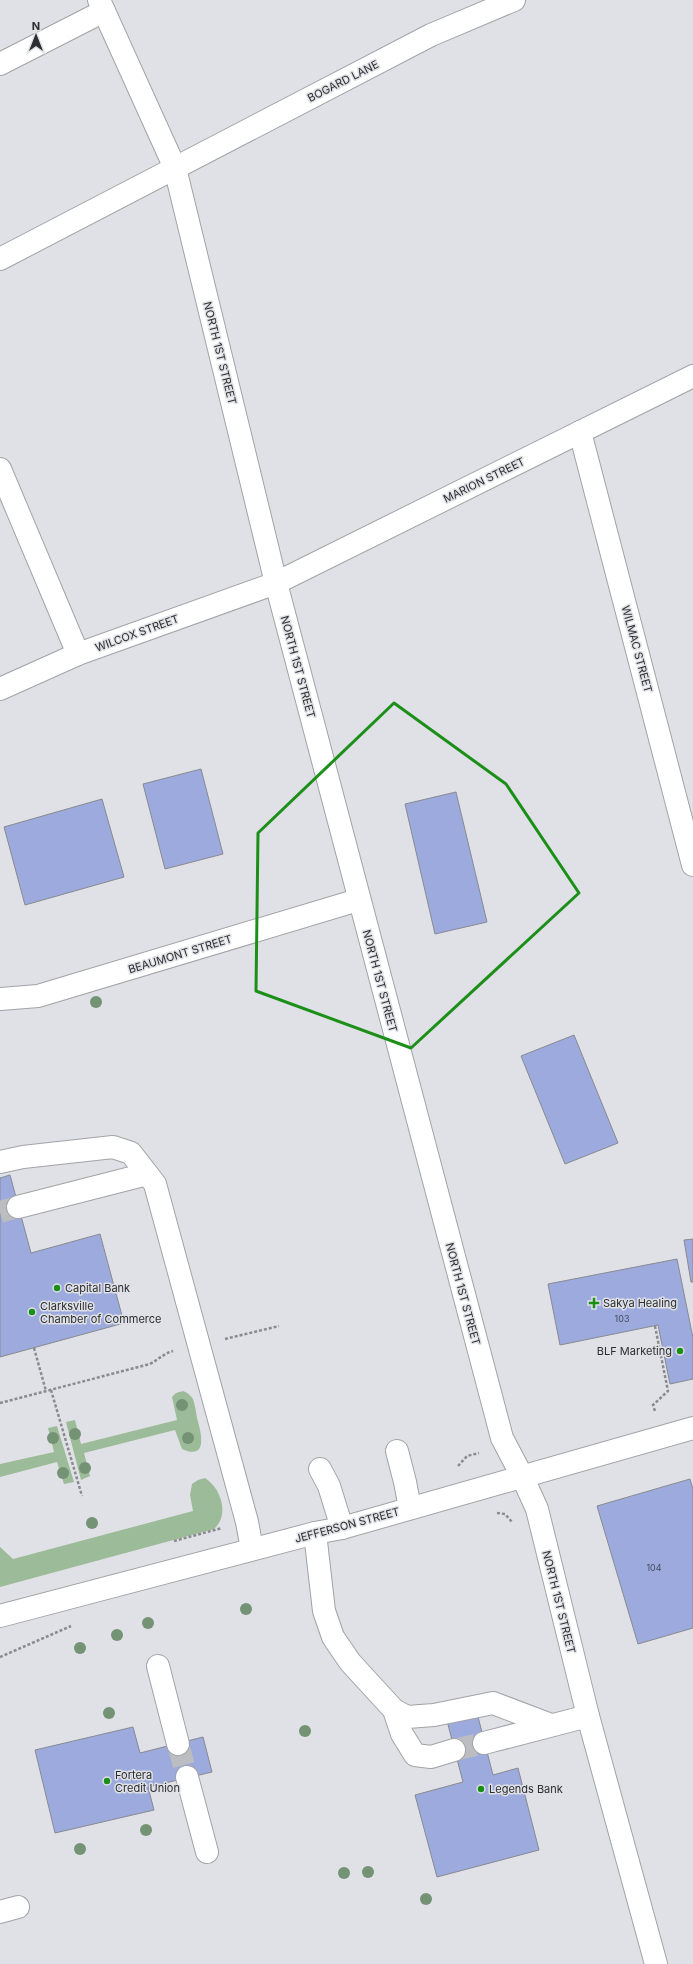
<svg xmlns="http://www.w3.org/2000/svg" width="693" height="1964" font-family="Inter,sans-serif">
<rect width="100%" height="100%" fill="#dfe1e6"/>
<g fill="#9cbb98">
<path d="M183,1391C188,1393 190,1395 193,1399C195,1405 196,1412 197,1418C201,1432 209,1461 182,1449L175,1430L84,1453L90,1476L81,1480L66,1422L75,1420L81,1444L177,1420L172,1397L176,1393Z"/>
<path d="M57,1426L74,1482L64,1484L57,1462L0,1477V1464L54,1452L48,1428Z"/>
<path d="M205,1478C221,1488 230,1515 214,1529L0,1587V1547L13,1559L193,1511L190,1495L192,1484L198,1480Z"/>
</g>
<g fill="#9caade" stroke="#888a8f">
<path d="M201,769L223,854L165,869L143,784Z"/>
<path d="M456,792L487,922L435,934L405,804Z"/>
<path d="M102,799L124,877L25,905L4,827Z"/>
<path d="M574,1035L618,1143L565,1164L521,1056Z"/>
<path d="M10,1175L31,1253L100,1234L124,1323L0,1357V1178Z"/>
<path d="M693,1239V1282H691L684,1240Z"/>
<path d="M677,1259L693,1338V1379L670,1384L658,1325L560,1345L548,1284Z"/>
<path d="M690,1479L693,1489V1628L638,1644L597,1506Z"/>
<path d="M476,1709L493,1775L518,1768L539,1850L437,1877L415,1795L463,1782L446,1717Z"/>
<path d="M133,1727L140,1753L203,1737L212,1772L148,1787L154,1810L55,1833L35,1750Z"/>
</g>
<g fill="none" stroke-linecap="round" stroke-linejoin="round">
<g stroke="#bbbdc1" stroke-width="22" stroke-dasharray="22 11" stroke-linecap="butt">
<path d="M0,1212L18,1207"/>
<path d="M178,1744L187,1777"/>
<path d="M454,1750L484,1743"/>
</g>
<g stroke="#a2a3a8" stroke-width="24">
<g id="minor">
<path d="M99,0L175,168L276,583L502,1438L522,1476L537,1509L588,1716L656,1964"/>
<path d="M0,64L104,11"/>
<path d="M0,259L431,35L514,0"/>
<path d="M580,432L693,865"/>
<path d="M0,469L78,654"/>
<path d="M0,689L78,654L276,583L693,376"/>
<path d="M0,999L38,996L358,900"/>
<path d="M0,1162L23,1157L113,1147L131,1153L155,1184L247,1522L252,1549"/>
<path d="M18,1207L147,1174"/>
<path d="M397,1451L405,1482L410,1508"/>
<path d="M320,1469L329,1486L342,1528"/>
<path d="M315,1533L324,1611L333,1637L350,1662L394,1710L402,1734L415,1755L431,1757L454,1750"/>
<path d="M0,1616L315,1533L342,1528L693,1428"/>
<path d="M158,1666L178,1744"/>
<path d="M394,1710L407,1717L434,1715L493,1703L551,1725"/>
<path d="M484,1743L588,1716"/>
<path d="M187,1777L207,1852"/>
<path d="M0,1912L18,1907"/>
</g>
</g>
<g stroke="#8a8b8f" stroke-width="2.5" stroke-dasharray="3 2" stroke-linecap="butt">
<path d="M655,1326L668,1391L653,1405L655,1411"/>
<path d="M225,1339L279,1326"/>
<path d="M34,1348L46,1391"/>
<path d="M51,1390L82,1496"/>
<path d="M0,1403L150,1364C159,1359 163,1354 173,1351"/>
<path d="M458,1466L467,1456L479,1453"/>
<path d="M497,1513L505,1514L512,1522"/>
<path d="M174,1541L222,1528"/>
<path d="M0,1657L71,1626"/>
</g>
<use href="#minor" stroke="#fff" stroke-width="22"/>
</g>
<g fill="#749375">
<circle cx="96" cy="1002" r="6"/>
<circle cx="182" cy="1405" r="6"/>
<circle cx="75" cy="1434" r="6"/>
<circle cx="53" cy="1438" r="6"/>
<circle cx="188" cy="1438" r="6"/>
<circle cx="85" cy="1468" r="6"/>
<circle cx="63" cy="1473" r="6"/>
<circle cx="92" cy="1523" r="6"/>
<circle cx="246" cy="1609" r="6"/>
<circle cx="148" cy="1623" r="6"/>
<circle cx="117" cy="1635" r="6"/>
<circle cx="80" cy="1648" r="6"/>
<circle cx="109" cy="1713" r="6"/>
<circle cx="305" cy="1731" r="6"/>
<circle cx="146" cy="1830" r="6"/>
<circle cx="80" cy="1849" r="6"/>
<circle cx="368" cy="1872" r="6"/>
<circle cx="344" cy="1873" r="6"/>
<circle cx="426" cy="1899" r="6"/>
</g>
<path fill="none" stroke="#1c8f18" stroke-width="3" stroke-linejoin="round" d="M394,703L506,784L579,893L411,1048L256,991L258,833Z"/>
<g fill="#1c8f18" stroke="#dfe1e6" stroke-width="1.5">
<circle cx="57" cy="1288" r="4"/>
<path d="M592 1297h4v4h4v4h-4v4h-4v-4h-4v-4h4z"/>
<circle cx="32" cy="1312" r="4"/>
<circle cx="680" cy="1351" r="4"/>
<circle cx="107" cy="1781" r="4"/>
<circle cx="481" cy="1789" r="4"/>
</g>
<g text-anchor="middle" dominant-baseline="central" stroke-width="3" stroke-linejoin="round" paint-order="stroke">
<g font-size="9" fill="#484c5b">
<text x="622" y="1318">103</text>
<text x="654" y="1567">104</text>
</g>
<g font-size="11" fill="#2c2d2f" stroke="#dfe1e6">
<text transform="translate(343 81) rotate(-27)">BOGARD LANE</text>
<text transform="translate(220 353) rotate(76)">NORTH 1ST STREET</text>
<text transform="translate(484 480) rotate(-26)">MARION STREET</text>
<text transform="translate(137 633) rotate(-20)">WILCOX STREET</text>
<text transform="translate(637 649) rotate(75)">WILMAC STREET</text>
<text transform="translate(298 667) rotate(75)">NORTH 1ST STREET</text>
<text transform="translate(180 954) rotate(-17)">BEAUMONT STREET</text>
<text transform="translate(380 981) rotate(75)">NORTH 1ST STREET</text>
<text transform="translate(463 1294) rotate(75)">NORTH 1ST STREET</text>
<text transform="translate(347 1525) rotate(-15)">JEFFERSON STREET</text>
<text transform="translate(559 1602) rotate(76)">NORTH 1ST STREET</text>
</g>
<g font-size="11" fill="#2c2d2f" stroke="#dfe1e6" text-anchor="start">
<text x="65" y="1288">Capital Bank</text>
<text x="603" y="1303">Sakya Healing</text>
<text x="40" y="1306">Clarksville<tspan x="40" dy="13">Chamber of Commerce</tspan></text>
<text x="672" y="1351" text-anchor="end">BLF Marketing</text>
<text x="115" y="1775">Fortera<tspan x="115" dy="13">Credit Union</tspan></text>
<text x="489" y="1789">Legends Bank</text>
</g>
</g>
<g transform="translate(36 36)" stroke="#dfe1e6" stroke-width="3" paint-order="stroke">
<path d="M0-3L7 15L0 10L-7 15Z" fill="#2c2d2f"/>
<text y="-6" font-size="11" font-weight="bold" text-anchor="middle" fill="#2c2d2f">N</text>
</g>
</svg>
